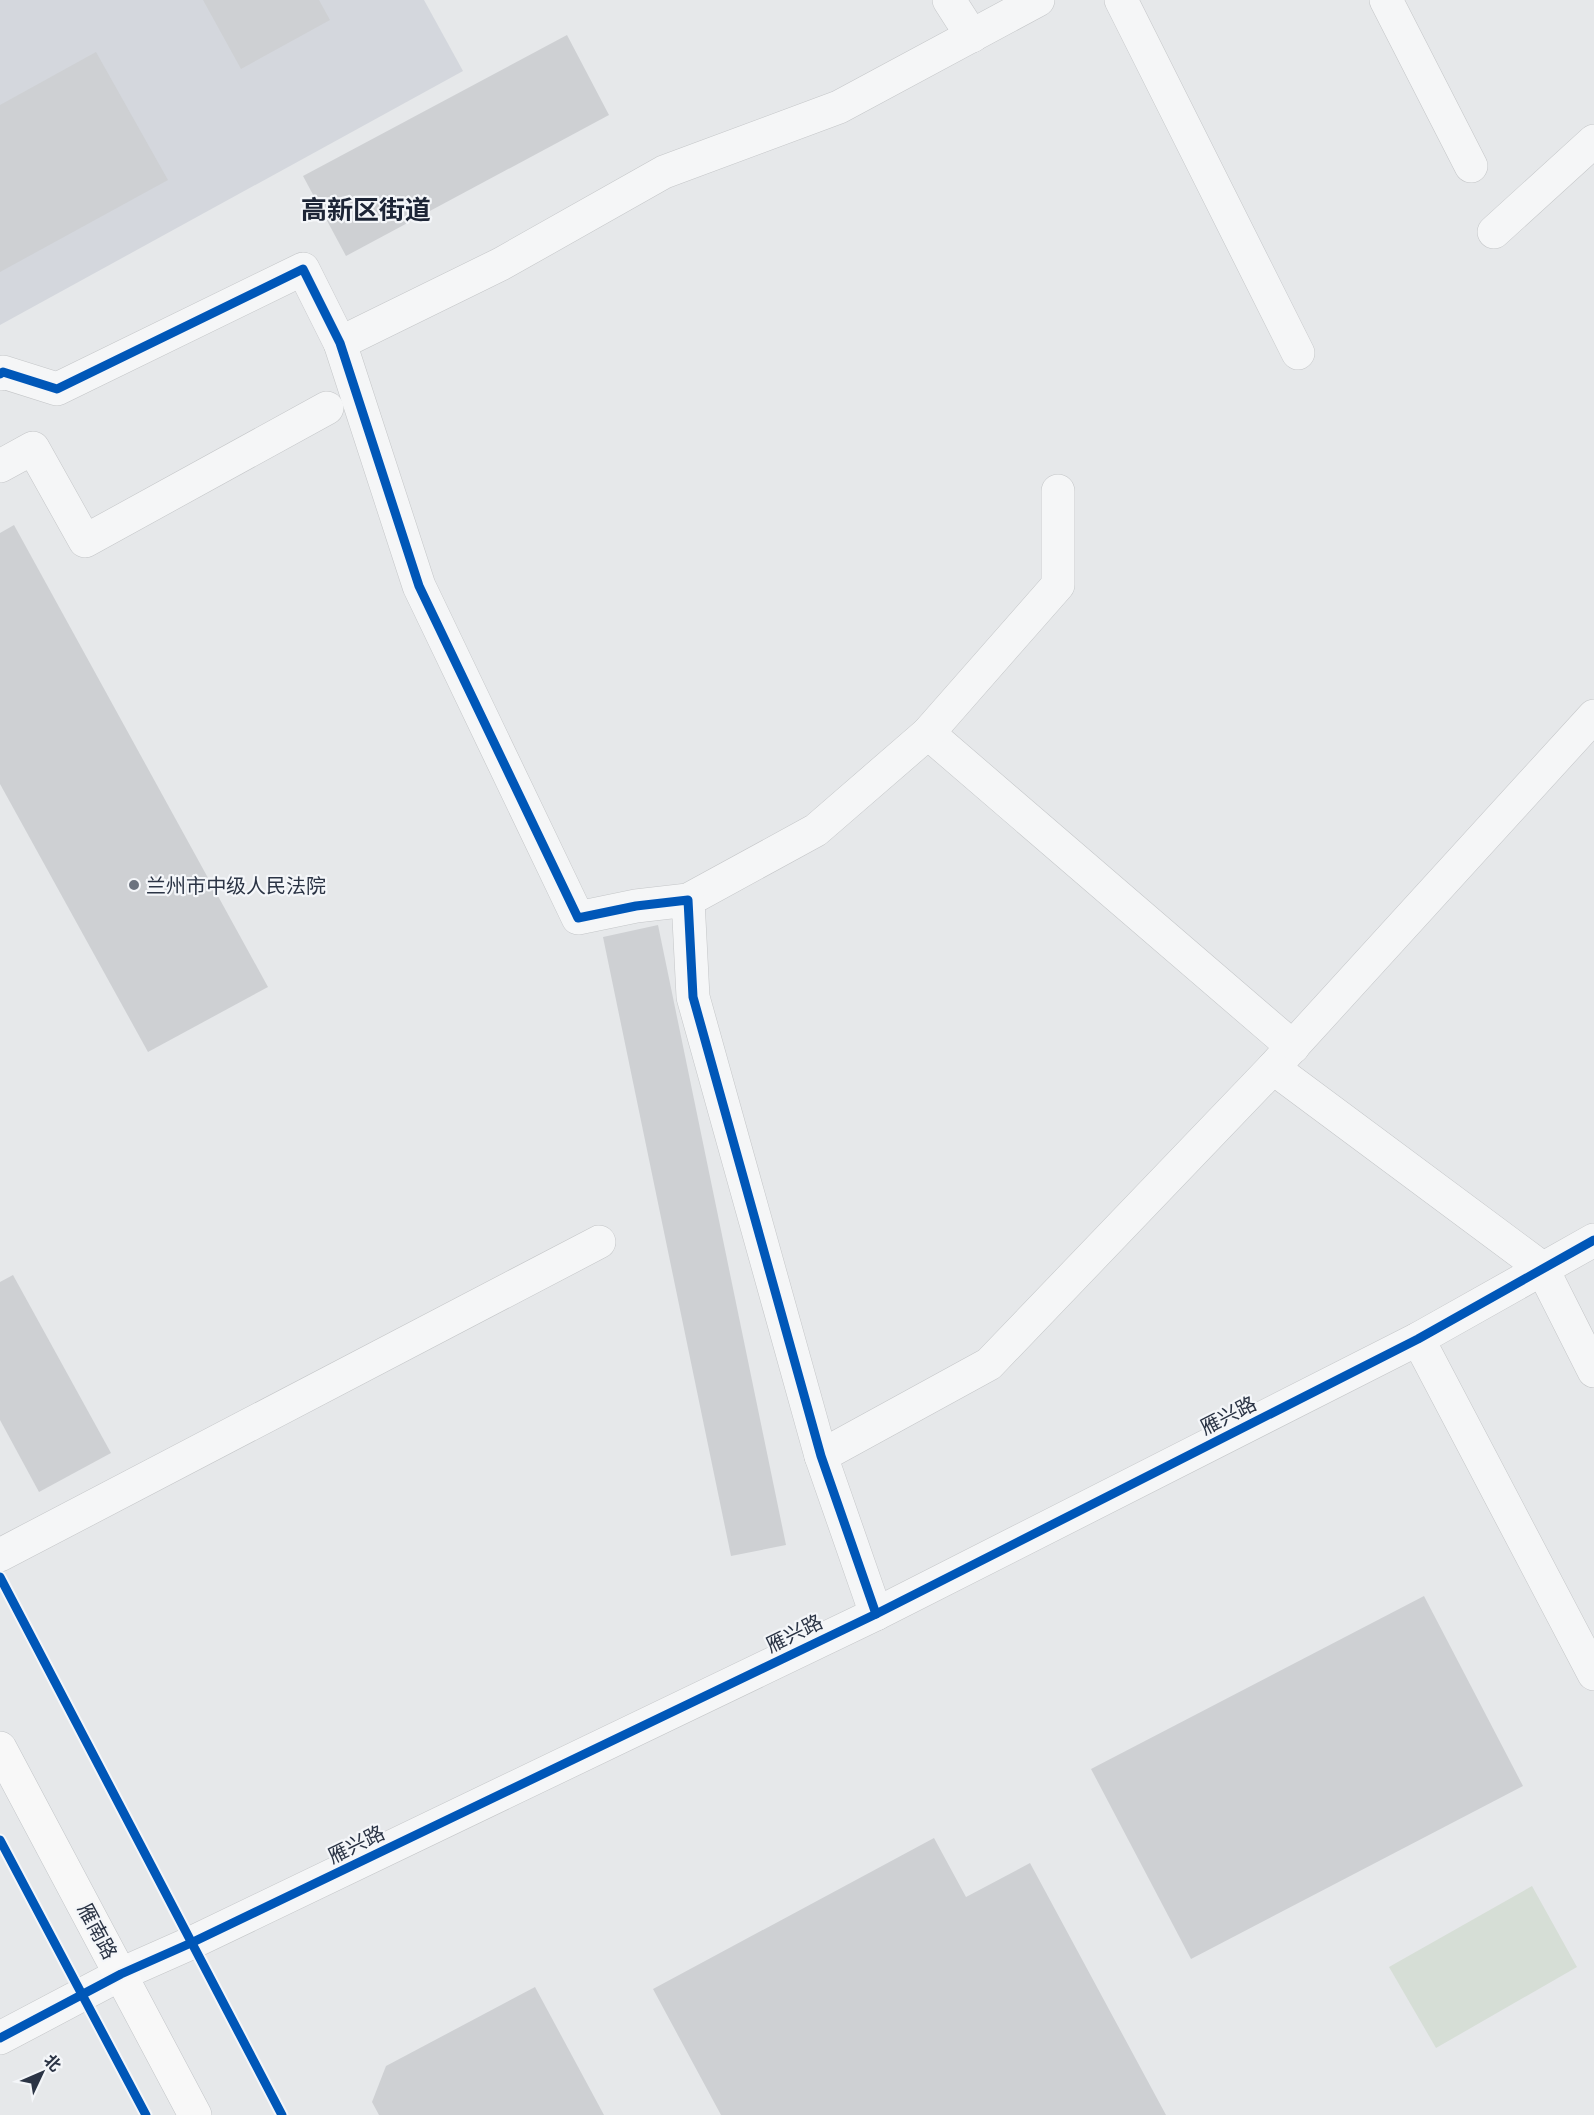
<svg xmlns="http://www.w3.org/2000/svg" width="1594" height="2115" font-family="Quicksand,'Noto Sans SC',sans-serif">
<rect width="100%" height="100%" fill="#e6e8ea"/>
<path fill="#d4d7dd" d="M0,0H424L463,71L0,325Z"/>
<path fill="#d6ded6" d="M1532,1886L1577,1967L1436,2048L1389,1967Z"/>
<g fill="#ced0d3">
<path d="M203,0H319L330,20L241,69Z"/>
<path d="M567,35L609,115L346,256L303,176Z"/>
<path d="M96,52L168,180L0,272V105Z"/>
<path d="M14,525L268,987L148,1052L0,784V533Z"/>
<path d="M658,925L786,1545L731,1556L603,937Z"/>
<path d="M13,1275L111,1453L39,1492L0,1420V1282Z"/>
<path d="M1424,1596L1523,1786L1191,1959L1091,1769Z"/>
<path d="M934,1838L966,1897L1030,1863L1166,2115H721L653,1989Z"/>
<path d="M535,1987L604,2115H379L372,2102L386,2066Z"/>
</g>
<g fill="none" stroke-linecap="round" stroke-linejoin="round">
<g stroke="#c4c6c8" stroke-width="34">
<g id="minor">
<path d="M949,0L972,36"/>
<path d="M1121,0L1298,353"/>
<path d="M1386,0L1471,166"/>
<path d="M1494,232L1594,141"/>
<path d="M340,343L501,264L664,172L839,107L1038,0"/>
<path d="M0,374L3,372L57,389L303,269L340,343L419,586L578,918L636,906L688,900L816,830L928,733L1293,1047"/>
<path d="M0,466L33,448L85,541L327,408"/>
<path d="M1594,716L1273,1068L1542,1268L1594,1371"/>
<path d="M928,733L1058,585V491"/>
<path d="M688,900L693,997L821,1456L876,1614"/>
<path d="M1418,1339L1594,1674"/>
<path d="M821,1456L989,1364L1273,1068"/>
<path d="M0,1555L599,1242"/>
<path d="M0,2038L121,1974L191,1943L876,1614L1418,1339L1594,1240"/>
</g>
</g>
<g stroke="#c2c5c8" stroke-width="34">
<path id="major" d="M0,1748L195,2115"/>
</g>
<use href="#minor" stroke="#f5f6f7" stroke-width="33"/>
<use href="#major" stroke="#f8f8f8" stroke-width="33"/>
<g stroke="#f4f6f9" stroke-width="13">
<g id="cycleway">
<path d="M0,374L3,372L57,389L303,269L340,343L419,586L578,918L636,906L688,900L693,997L821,1456L876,1614"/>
<path d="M0,1577L282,2115"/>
<path d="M0,1840L146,2115"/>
<path d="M0,2038L121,1974L191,1943L876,1614L1418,1339L1594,1240"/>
</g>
</g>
<use href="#cycleway" stroke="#0057b8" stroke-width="9"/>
</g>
<circle fill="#6c737f" stroke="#f4f6f9" stroke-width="2" cx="134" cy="885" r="6"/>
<g text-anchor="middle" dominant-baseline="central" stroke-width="4.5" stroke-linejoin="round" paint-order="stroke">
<g font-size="20" fill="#2b3445" stroke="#f4f6f9" text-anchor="start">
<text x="146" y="885">兰州市中级人民法院</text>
</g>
<g font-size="20" fill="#2b3445" stroke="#f4f6f9">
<text transform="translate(1228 1415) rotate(-27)">雁兴路</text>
<text transform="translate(794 1633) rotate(-26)">雁兴路</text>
<text transform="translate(356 1844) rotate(-26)">雁兴路</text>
<text transform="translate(98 1931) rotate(62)">雁南路</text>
</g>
<g font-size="26" font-weight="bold" fill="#1d2536" stroke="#f4f6f9">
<text x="366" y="209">高新区街道</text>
</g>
</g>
<g transform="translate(42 2073) rotate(46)" stroke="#f4f6f9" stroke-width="4.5" paint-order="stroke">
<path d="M0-4.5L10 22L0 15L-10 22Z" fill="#2b3445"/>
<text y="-9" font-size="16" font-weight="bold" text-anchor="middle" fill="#2b3445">北</text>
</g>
</svg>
